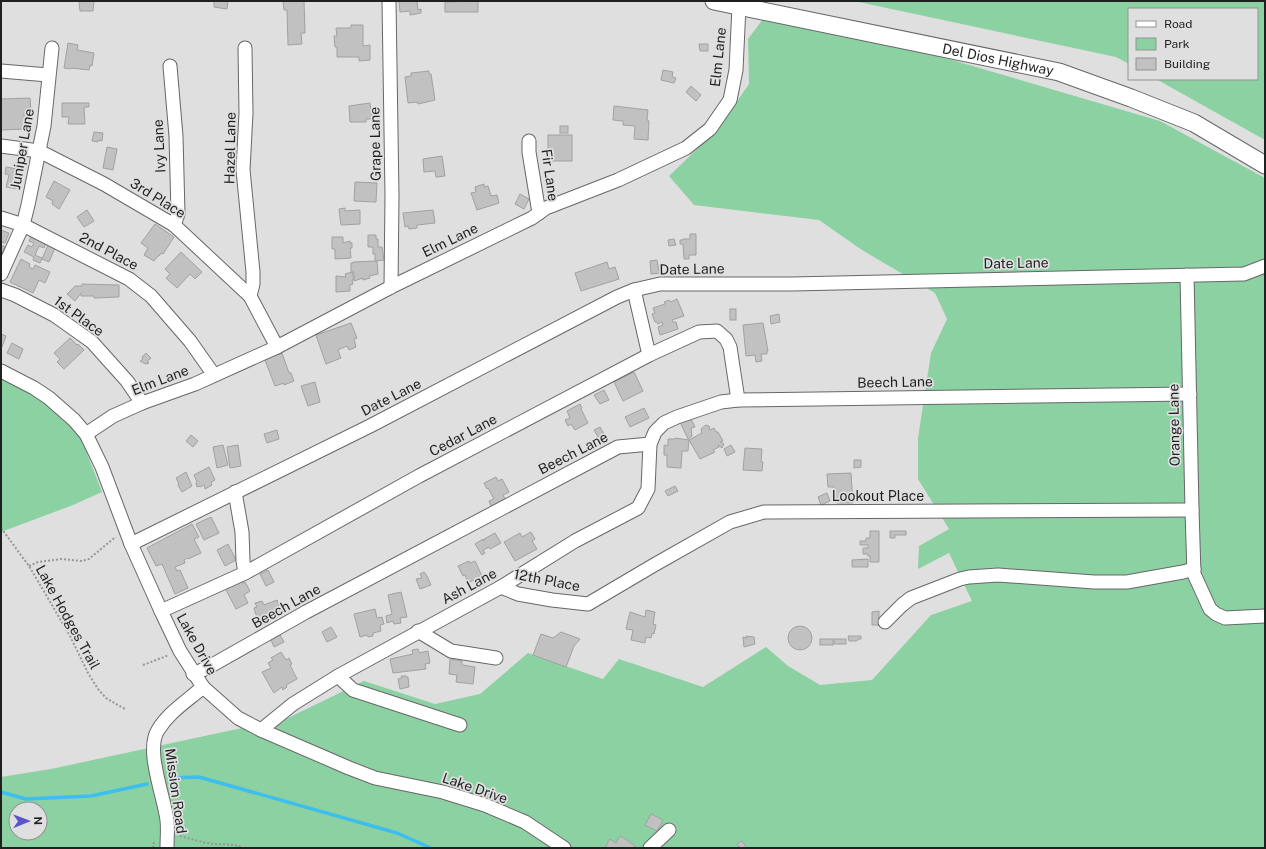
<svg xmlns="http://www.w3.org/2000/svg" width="1266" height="849" font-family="'Public Sans',sans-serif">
<rect width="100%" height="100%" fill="#dfdfe0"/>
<g fill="#8bd1a2" fill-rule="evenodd">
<path d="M854,1H1265V140L1156,79H1257V9H1129V64L1116,57Z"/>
<path d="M763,19L935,55L1160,121L1265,178V848H1V777L51,769L288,718L364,681L435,704L480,694L528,653L603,679L619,659L703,687L766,647L788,666L820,685L872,680L931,615L972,601L949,553L918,569L919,546L949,529L918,479V438L931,353L947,319L935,293L862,250L819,220L694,205L669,176L717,130L749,84L748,39ZM16,809H40V833H16Z"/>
<path d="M1,371L74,420L102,492L73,505L1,532Z"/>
</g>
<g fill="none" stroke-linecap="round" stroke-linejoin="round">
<g stroke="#3dbeee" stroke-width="3.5">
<path d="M171,778L199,777L397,833L431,848"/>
<path d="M1,792L26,799L91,796L147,784"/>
</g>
</g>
<g fill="#c1c1c2" stroke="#a1a1a2">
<path d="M79,1H94L93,11H80Z"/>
<path d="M214,1H228L227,9L214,7Z"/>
<path d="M283,1H304L305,33H301L302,44L288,45L287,10H284Z"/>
<path d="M399,1H417L418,10L421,9V13L410,15V11L400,12Z"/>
<path d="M478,1V12H445V2Z"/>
<path d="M351,25H363V46L370,45V60L359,61V57H337V47H335L334,36H337L336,28H351Z"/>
<path d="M68,43L78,45L77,50L94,53L92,66L90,65L89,70L71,68V69L64,68Z"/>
<path d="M699,44H708V51H700Z"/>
<path d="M663,70L673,72L672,77L676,78L674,83L661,80Z"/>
<path d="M429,71V74H431L435,100L418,104L417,102L408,103L405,77L411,76V73Z"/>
<path d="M691,86L701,95L696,101L686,92Z"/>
<path d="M30,98L31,112L24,113L25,129L1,130V99Z"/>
<path d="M62,103H89V107H84L85,124H68L69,117H62Z"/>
<path d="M370,103L372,119H366V122H350L349,106Z"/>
<path d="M614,106L648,110L647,120L649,121L648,140L634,139L635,126L623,125V121L613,120Z"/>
<rect x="560" y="126" width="8" height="7"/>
<path d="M94,132L103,133L102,141L98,140V142L92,141Z"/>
<rect x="548" y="135" width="24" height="26"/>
<path d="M107,147L117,149L113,170L103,168Z"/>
<path d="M442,156L445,176L436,177L435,171L424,172L423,159Z"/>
<path d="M6,167L23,170L18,189L6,187L9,175L5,174Z"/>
<path d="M54,181L70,190L59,209L52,204L53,201L46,197Z"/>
<path d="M355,182L377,183L376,202L354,201Z"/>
<path d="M484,184V187L488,186L491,196L497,195L499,203L477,210L471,193L476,192L475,187Z"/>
<path d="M520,194L529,199L524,209L515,204Z"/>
<path d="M345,208V211L360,210V224L341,225L339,209Z"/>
<path d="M87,210L94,221L84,227L77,217Z"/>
<path d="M433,210L435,223L417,225V228L409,229L408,226L405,227L403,213Z"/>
<path d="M155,224L174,237L163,254L161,253L159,256H158L154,261L144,255L148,248L141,243Z"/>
<path d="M1,230L9,233L5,243L1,242Z"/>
<path d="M690,234H696V255H689V259H684L683,244H680V240H683V239H690Z"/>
<path d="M32,235L46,242L44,248L39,246L35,255L42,258L40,263L33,260L34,257L24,252L28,245L32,247L34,243L29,241Z"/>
<path d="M368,235H376V239H378V247H382L384,260L375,261V254H373V247H368Z"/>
<path d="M332,237H343V243L350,241V243H352V248H350L351,258L335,259V249H332Z"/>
<path d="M674,239L676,245L669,246L668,240Z"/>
<path d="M1,245L5,247L1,255Z"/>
<path d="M48,245L55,248L49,262L42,259Z"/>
<path d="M181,252L202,272L195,279L190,274L177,288L166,278L170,274L165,269Z"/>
<path d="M21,259L30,264L29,267L33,269L35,265L50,272L45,283L39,280L33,293L10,282Z"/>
<path d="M657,260L659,271H661V273L651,274L650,261Z"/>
<path d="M377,261L378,274L369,276L370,278L363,280V278L354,281V272H351V263H353V262Z"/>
<path d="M607,262L609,269L615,267L619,279L581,291L575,273Z"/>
<path d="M352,272L354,279L352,280L353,284L350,285V291L336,292V276L346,277L345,274Z"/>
<path d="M82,284L119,285V297L94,298V296H81V293L75,301L67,294L75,286H82Z"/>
<path d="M677,299L684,316L672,320L673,322H676L678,329L660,335L658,327L663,325L662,322L658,324L657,322H655L652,314L655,313L653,308L665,304L664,302L669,300L671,302Z"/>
<rect x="730" y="309" width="6" height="11"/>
<path d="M779,314L780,322L771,324L770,316Z"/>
<path d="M351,323L357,338L354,339L356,347L349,350L347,346L338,350L341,358L326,364L316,335Z"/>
<path d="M763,323L768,351H767V354H761L762,361L756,362L755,355L746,356L743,325Z"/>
<path d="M1,334L6,336L2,347L1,346Z"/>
<path d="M70,338L77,345L78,344L84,350L64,369L57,362L60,359L54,353Z"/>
<path d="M12,343L23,349L19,359L7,353Z"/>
<path d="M146,353L151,358L147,362L149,363L146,364L140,361L143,359L142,357Z"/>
<path d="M282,353L289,373H291L294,381L284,385V383L275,386L265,360Z"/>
<path d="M634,372L643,391L623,401L614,382Z"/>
<path d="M315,382L320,402L308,406L301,386Z"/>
<path d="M604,390L609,400L600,404L594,395Z"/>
<path d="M580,404L582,408L581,409L588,423L575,430L571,424L568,426L565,420L570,418L567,411Z"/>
<path d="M644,408L649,418L630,427L625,417Z"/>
<path d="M689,415L695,427L691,428L692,436L688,439L679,420Z"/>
<path d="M706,425L709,426L710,430L714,428L716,432H718L723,441L720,442L724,444L722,448L718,445L719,447L713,450L715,452L700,459L689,440L702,433L701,430L702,428Z"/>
<path d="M600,427L604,434L598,437L594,430Z"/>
<path d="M277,430L279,439L267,443L264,434Z"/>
<path d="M191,435L198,441L193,447L186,441Z"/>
<path d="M675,438L689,440L688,451H682L681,468L667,467V455H664V445L668,446V439H675Z"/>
<path d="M223,445L228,465L217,468L213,447Z"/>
<path d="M238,445L241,466L230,468L227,447Z"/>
<path d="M731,445L735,452L727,456L724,449Z"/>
<path d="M745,448L762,449L761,462H763L762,471L743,470Z"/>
<path d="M854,460H861V467L854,468Z"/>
<path d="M209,467L215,480L211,482L212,485L205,489L204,485L200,487L199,486L197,487L196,483L197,482L194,475Z"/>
<path d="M186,472L192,486L182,492L178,485L179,484L176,478Z"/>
<path d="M851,473L853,503H837V499H834V487H828L827,474Z"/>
<path d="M496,477L498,481L502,479L509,492L503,495L505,499L491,506L489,501L494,499L488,488L487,489L484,483Z"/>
<path d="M675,486L678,491L668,496L665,491Z"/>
<path d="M827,493L830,501L821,505L818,497Z"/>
<path d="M211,517L219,533L204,540L196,524Z"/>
<path d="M192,524L199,537L194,539L201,553L188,559L187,558L184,560L185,563L175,567L177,571L180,570L188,588L175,594L162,564L156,566L147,548Z"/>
<path d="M870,531H879V562H870V556H868V554H863V548H868V545H860V541H866V538H870Z"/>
<path d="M890,531H906V535H895V538H890Z"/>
<path d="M531,532L535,539L532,541L537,549L515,561L504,542L520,533L522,537Z"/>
<path d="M495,533L501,543L490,549L489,547L483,550L485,553L482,555L475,544L483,539V541L485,540L484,539Z"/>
<path d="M228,544L236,560L225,566L217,550Z"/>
<path d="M868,559V567H852V560Z"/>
<path d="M469,561L470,563L475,561L482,576L468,583L465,575L463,576L458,566Z"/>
<path d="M268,570L274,582L266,586L260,574Z"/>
<path d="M424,572L427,576L431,585L420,589L416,579L422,578L420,574Z"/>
<path d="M242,580L243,583L245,582L250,591L244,595L248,603L236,609L225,588Z"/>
<path d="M401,592L407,617L400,618L401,623L394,624L393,621L387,623L386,616L392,614L388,595Z"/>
<path d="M277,600L283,614L267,619L268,622L264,624L263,621L259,622L255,612L254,608L257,607L255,603L262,601L264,605Z"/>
<path d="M375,609L377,618L382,617L384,624L380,625L381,631L373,633V636L368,637L367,635L360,637L354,614Z"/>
<path d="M646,610L655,612L653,624L656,625L654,634L652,633L651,638L646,637L645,643L631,640L633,630L626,629L630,612L645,617Z"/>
<path d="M879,611V625H872V612Z"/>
<circle cx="800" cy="638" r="12"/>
<path d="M331,627L337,637L327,642L322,632Z"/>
<path d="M561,632L580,639L574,646L566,667L533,655L541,634L553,638Z"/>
<path d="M280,635L284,642L274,647L271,640Z"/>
<path d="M746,636L754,637L755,644L744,647L743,637L747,638Z"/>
<path d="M848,636H861V639H858V640L856,641H849Z"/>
<rect x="820" y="639" width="13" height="6"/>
<rect x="834" y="639" width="12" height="5"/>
<path d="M418,649L419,653L428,651L430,663L425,664L426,669L393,673L390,659L413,654L412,650Z"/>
<path d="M281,652L286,660L289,658L292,664L290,665L297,679L286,685L287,687L283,690L282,687L274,693L262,672L271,668L268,663L273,660L271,658Z"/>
<path d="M450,659L462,661V665L475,667L473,684L456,682L457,675L449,674Z"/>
<path d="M401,676H406V677H408L409,687L400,689L398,679L402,678Z"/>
<path d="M651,814L663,820L657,831L645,825Z"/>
<path d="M620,836L624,838L635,846L634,848H605L610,839L616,843Z"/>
<path d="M742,841L747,848H740L737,844Z"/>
</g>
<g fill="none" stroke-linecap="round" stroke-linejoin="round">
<g stroke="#676769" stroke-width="15">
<g id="minor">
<path d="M389,1L392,196L391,287"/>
<path d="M245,48L246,113L243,170L253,272V284L250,296"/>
<path d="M170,66L176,136L178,214L174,225"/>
<path d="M1,71L48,75"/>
<path d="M529,141V152L539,213"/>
<path d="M1,146L39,151L104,184L174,225L250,296L277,347"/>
<path d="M1,218L23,225L129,279L151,296L190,341L214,375"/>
<path d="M1,274L23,225L28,205L44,126L52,48"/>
<path d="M1187,275L1192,510L1194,574L1210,609L1216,614L1225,618L1265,616"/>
<path d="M1,290L15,295L54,315L92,342L127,381L142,403"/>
<path d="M634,290L649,355"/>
<path d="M1,371L34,388L49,398L74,420L86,434L102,467L131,544L161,611L180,651L203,687L238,718L261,730L349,768L375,778L443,792L485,805L525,822L564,848"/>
<path d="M86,434L113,416L142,403L195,384L277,347L391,287L532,218L546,208L618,180L686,148L710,129L730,100L736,70L739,6"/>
<path d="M235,492L242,532L243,561L245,573"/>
<path d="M131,544L370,426L617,297L634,290L660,284H792L1244,274L1265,266"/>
<path d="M501,587L518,594L552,600L588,604L654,565L730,522L764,512L1192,510"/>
<path d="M161,611L245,573L419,476L649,355L699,332L717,331L726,339L730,347L738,400"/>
<path d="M885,622L902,605L911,598L960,579L969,577L998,575L1094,582H1127L1183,572L1194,569"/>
<path d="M418,631L451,651L496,658"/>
<path d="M193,674L207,668L306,612L618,447L650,444"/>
<path d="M338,676L353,690L460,725"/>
<path d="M261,730L293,704L338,676L501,587L575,541L638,508L648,489L650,444L655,432L664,423L677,417L721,402L738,400L1190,394"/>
<path d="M167,848C167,839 168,829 167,820C164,796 145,750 158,730C169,712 187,701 203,687"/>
<path d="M650,848L669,830"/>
</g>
</g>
<g stroke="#676769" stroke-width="19">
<g id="major">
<path id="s1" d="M714,1L1059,72L1131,98L1194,123L1265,165"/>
</g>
</g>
<g stroke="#959696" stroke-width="2" stroke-dasharray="2 2" stroke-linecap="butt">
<path d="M1,528L29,566L49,600L70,636L88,673L98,689L106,698L125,709"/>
<path d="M29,566L38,562L61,559L82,561L89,559L113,539L116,537"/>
<path d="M143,665L169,655"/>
<path d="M180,836C189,838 199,842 208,843C221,846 231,842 243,848"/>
<path d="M153,848L154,841"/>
</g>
<use href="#minor" stroke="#fff" stroke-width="13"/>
<use href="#major" stroke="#fff" stroke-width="17"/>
</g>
<g text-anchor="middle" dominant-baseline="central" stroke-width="3.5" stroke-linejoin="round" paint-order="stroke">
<g font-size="14" fill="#1f2020" stroke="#dfdfe0">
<text transform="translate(718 57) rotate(-84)">Elm Lane</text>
<text stroke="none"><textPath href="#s1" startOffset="290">Del Dios Highway</textPath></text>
<text transform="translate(375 144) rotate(-91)">Grape Lane</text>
<text transform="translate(159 146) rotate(-93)">Ivy Lane</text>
<text transform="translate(230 148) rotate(-89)">Hazel Lane</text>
<text transform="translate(22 149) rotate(-80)">Juniper Lane</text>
<text transform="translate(550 175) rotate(82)">Fir Lane</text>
<text transform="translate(158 198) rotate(32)">3rd Place</text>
<text transform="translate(450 240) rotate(-26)">Elm Lane</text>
<text transform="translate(109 251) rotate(28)">2nd Place</text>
<text transform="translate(1016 263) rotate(-1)">Date Lane</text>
<text transform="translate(692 269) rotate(-1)">Date Lane</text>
<text transform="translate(79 316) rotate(36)">1st Place</text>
<text transform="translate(160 380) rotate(-21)">Elm Lane</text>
<text transform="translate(895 382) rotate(-1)">Beech Lane</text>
<text transform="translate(391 397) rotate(-27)">Date Lane</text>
<text transform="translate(1174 425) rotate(-91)">Orange Lane</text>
<text transform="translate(463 435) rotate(-28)">Cedar Lane</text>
<text transform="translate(573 453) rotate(-27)">Beech Lane</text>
<text x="878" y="496">Lookout Place</text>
<text transform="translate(547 580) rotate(11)">12th Place</text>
<text transform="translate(469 586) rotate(-28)">Ash Lane</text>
<text transform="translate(286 606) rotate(-29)">Beech Lane</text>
<text transform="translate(68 617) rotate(61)">Lake Hodges Trail</text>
<text transform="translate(197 644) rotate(61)">Lake Drive</text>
<text transform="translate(475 788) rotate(19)">Lake Drive</text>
<text transform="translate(176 791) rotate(82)">Mission Road</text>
</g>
</g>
<rect width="1266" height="849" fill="none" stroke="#1f2020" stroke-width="4"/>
<rect x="1128" y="8" width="130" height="72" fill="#dfdfe0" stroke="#929393"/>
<rect x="1136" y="21" width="20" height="6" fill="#ffffff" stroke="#929393"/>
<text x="1164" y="28" font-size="12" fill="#1f2020">Road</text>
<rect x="1136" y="38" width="20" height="12" fill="#8bd1a2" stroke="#929393"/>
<text x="1164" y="48" font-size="12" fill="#1f2020">Park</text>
<rect x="1136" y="58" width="20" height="12" fill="#c1c1c2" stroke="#929393"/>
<text x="1164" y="68" font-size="12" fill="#1f2020">Building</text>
<g transform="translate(28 821) rotate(89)"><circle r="19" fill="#dfdfe0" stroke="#929393"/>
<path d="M0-3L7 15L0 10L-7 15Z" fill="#5a55cd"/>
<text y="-6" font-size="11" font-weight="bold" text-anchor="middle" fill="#1f2020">N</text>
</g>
</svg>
